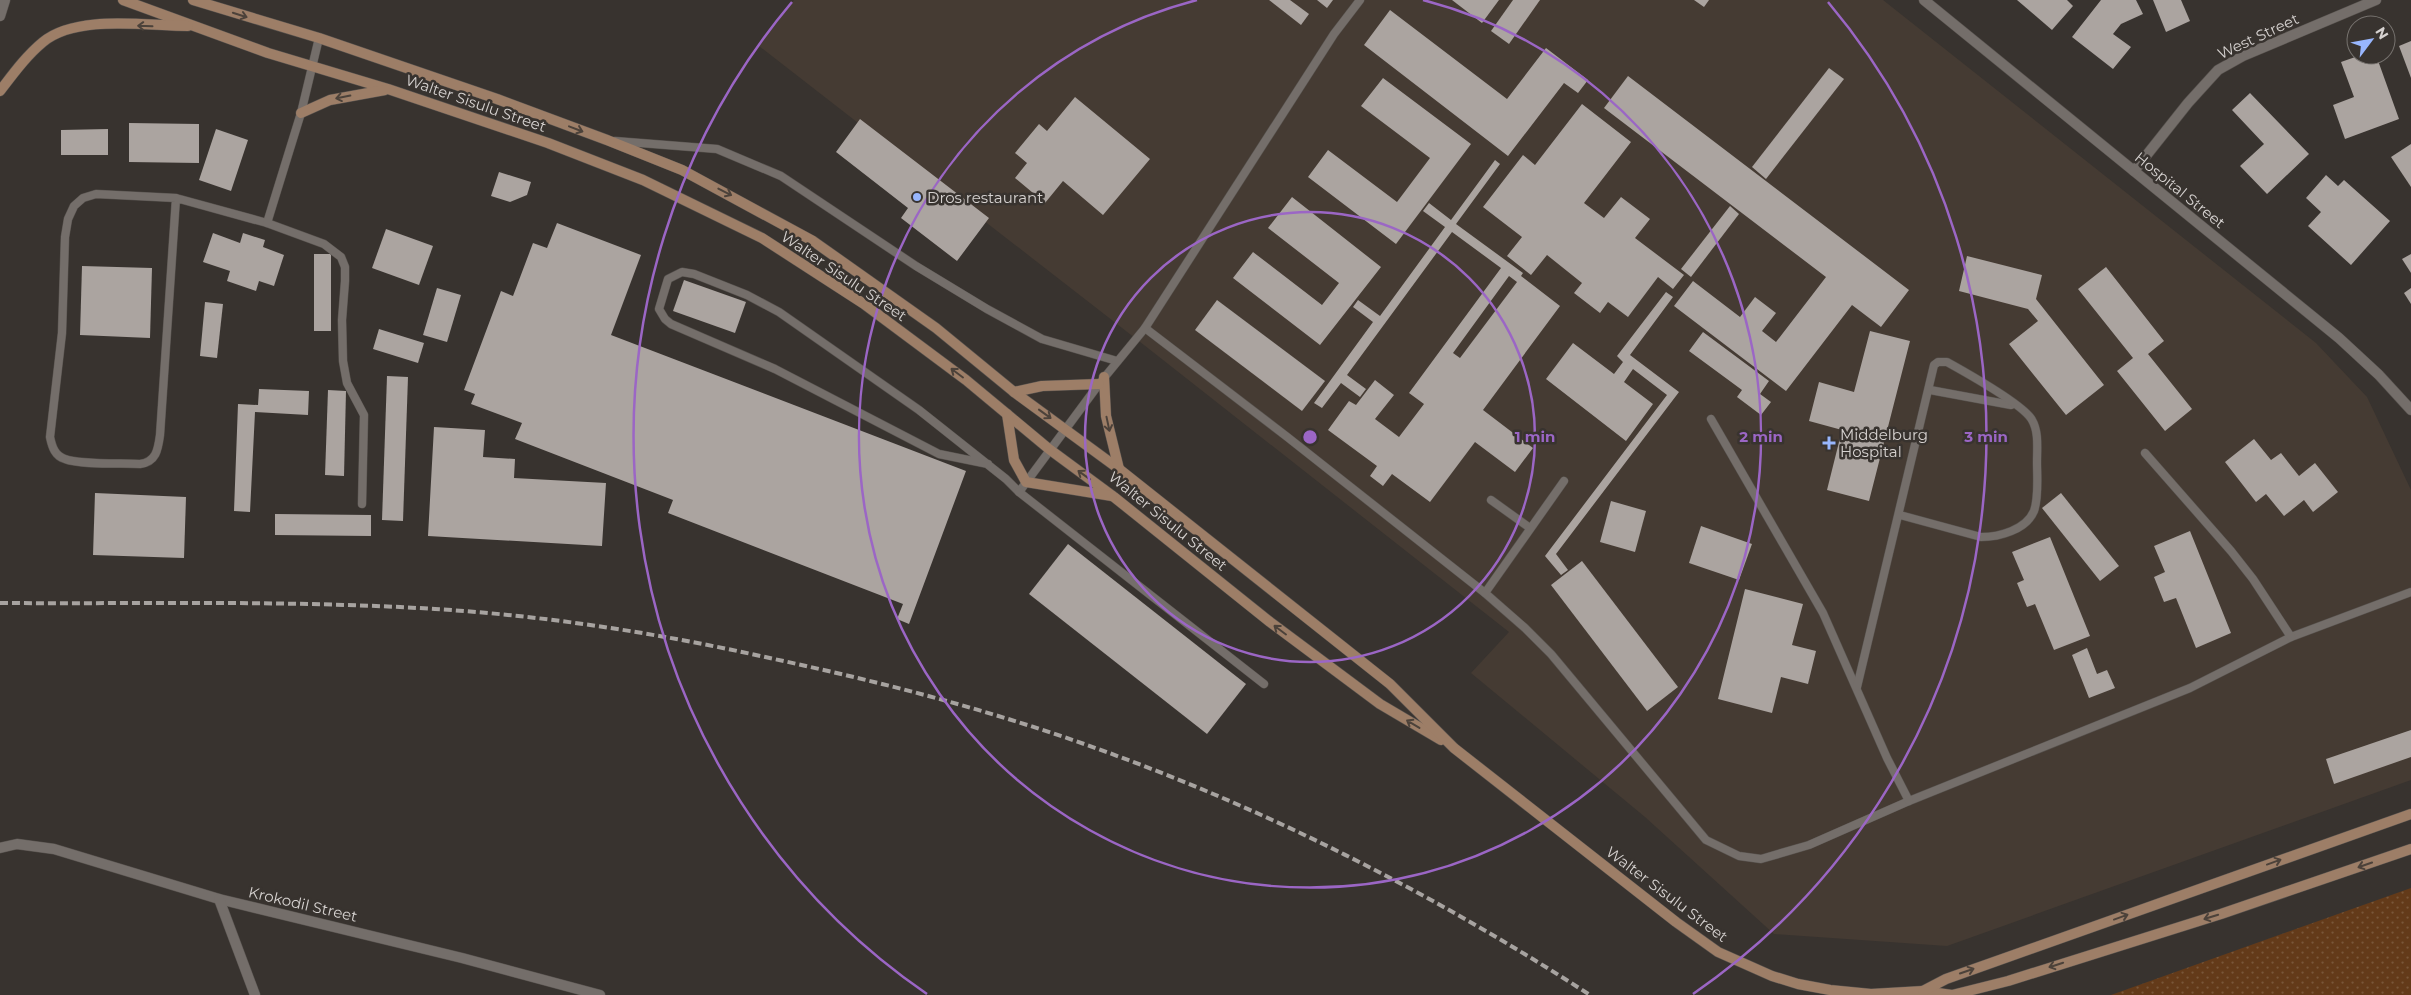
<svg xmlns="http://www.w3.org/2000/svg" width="2411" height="995" font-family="Montserrat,sans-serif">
<defs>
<pattern id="park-dots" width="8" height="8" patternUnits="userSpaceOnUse" patternTransform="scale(1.25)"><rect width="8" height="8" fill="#633a19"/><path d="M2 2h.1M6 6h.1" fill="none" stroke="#795639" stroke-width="1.8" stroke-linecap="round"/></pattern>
</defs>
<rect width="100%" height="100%" fill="#38332f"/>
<path fill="#453b33" d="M794,0H1883L2316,343L2367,397L2411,490V780L1947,946L1774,934L1645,817L1471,673L1509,632L1144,345L759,46Z"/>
<path fill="url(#park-dots)" d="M2411,888V995H2111Z"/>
<g fill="#aba4a0" fill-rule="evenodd">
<path d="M1269,0H1290L1309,14L1301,25Z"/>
<path d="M1317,0H1333L1327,8Z"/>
<path d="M1452,0H1499L1482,23Z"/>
<path d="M1513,0H1540L1509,44L1491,31Z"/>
<path d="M1694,0H1709L1704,7Z"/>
<path d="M2017,0H2067L2073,6L2052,30Z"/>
<path d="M2101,0H2136L2143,14L2121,24L2113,34L2131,47L2113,69L2072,37Z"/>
<path d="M2153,0H2181L2190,21L2166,32Z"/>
<path d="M1390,10L1507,99L1546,48L1588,80L1578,93L1564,83L1508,156L1364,45Z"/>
<path d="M2411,41V78L2399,46Z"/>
<path d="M2361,55H2376L2399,119L2345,139L2333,105L2354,97L2341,62Z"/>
<path d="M1829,68L1844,79L1766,179L1752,167Z"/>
<path d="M1628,76L1909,290L1881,327L1852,305L1786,391L1674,306L1693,281L1740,317L1755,297L1776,313L1762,331L1776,342L1826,277L1604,108Z"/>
<path d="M1383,78L1471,144L1396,244L1308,177L1328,150L1397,202L1430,158L1361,106Z"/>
<path d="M2250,93L2309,154L2267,194L2240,166L2264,144L2232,110Z"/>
<path d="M1075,97L1150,159L1103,215L1063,181L1045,203L1015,178L1027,163L1015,153L1039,124L1047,131Z"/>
<path d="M1582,104L1631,142L1584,203L1604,218L1621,197L1650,219L1635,238L1684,275L1673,289L1658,277L1628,317L1608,302L1600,313L1574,293L1582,283L1547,255L1531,275L1507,256L1522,237L1483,207L1523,155L1535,165Z"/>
<path d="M860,119L989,218L957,261L901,218L908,208L836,152Z"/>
<path d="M129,123L199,124V163L129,162Z"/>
<path d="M108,129V155H61V130Z"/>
<path d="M216,129L248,140L231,191L199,180Z"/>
<path d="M2411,144V187L2391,157Z"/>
<path d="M1495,160L1500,164L1456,224L1523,273L1521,276L1560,306L1483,410L1533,448L1515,472L1475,442L1430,502L1392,474L1383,486L1370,476L1377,466L1328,430L1349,401L1356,405L1375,380L1394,395L1375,419L1399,437L1424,404L1409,393L1501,268L1452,232L1347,375L1366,389L1360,397L1341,383L1322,408L1314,403L1373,322L1353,307L1358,300L1380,316L1445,227L1423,211L1429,203L1451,220ZM1509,276L1517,282L1460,358L1453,353Z"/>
<path d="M499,172L531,182L527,195L510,202L491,196Z"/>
<path d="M2326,175L2338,186L2344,180L2390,221L2351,265L2308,226L2321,212L2306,198Z"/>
<path d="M1292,197L1381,267L1320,345L1233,278L1253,252L1322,305L1339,283L1268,228Z"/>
<path d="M1730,206L1739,214L1691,277L1681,269Z"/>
<path d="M557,223L641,255L611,335L966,471L909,624L897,619L903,604L668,513L673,500L515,439L522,423L471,404L475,394L464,390L501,291L513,296L533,243L547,248Z"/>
<path d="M386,229L433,246L419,285L372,268Z"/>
<path d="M213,233L240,243L243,233L265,240L263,247L284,255L274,286L259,281L256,291L227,281L230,271L203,262Z"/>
<rect x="314" y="254" width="17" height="77"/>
<path d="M2411,254V273L2402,259Z"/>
<path d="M1967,256L2042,275L2036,299L2104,385L2066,415L2009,344L2038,321L2028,309L1959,291Z"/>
<path d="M82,266L152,268L150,338L80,335Z"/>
<path d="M2106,267L2164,341L2148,354L2192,409L2165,431L2117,371L2133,358L2078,289Z"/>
<path d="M684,280L746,302L735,333L673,311Z"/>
<path d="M437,288L461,295L447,342L423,335Z"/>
<path d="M2411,288V304L2404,293Z"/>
<path d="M1666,292L1673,297L1630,355L1679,392L1556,554L1568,570L1561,575L1545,556L1667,395L1633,369L1624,382L1653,404L1626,441L1546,379L1573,343L1614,374L1623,362L1617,356Z"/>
<path d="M1217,300L1325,381L1302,411L1195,330Z"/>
<path d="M205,302L223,304L217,358L200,356Z"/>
<path d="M379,329L424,343L418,363L373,349Z"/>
<path d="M1870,331L1910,341L1869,501L1827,490L1842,430L1809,421L1819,382L1854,392Z"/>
<path d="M1703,332L1769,381L1760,394L1771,402L1761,415L1737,397L1742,390L1689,351Z"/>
<path d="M387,376L408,377L403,521L382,520Z"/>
<path d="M259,389L309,391L308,415L255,412L250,512L234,511L238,404L258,405Z"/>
<path d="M328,390L346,391L344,476L325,475Z"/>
<path d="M434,427L485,430L483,457L515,459L514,478L606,483L602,546L428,536Z"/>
<path d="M2254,439L2271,460L2281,453L2299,476L2315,463L2338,492L2313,512L2304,500L2284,516L2266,494L2256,502L2225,462Z"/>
<path d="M95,493L186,497L184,558L93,555Z"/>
<path d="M2061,493L2119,566L2100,581L2042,508Z"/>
<path d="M1611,501L1646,511L1635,552L1600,542Z"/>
<path d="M275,514L371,515V536L275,535Z"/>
<path d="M1701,526L1752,544L1739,580L1689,563Z"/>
<path d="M2190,531L2231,633L2196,648L2176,598L2164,602L2154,577L2165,572L2154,546Z"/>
<path d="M2050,537L2090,636L2054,650L2035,604L2027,607L2017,583L2024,580L2012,552Z"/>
<path d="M1068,544L1246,684L1207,734L1029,594Z"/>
<path d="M1582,561L1678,687L1647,711L1551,585Z"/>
<path d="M1745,589L1803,604L1792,645L1816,651L1808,684L1781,677L1772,713L1718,699Z"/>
<path d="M2087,648L2097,674L2107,670L2115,688L2089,698L2072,655Z"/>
<path d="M2411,730V757L2334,784L2326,759Z"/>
</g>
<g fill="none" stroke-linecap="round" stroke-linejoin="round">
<g stroke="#57524e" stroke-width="9">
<g id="service">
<path d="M615,141L717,149L781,176L916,266L987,309L1042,339L1117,361"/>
<path d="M176,198L160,435C158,450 156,462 140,464C122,463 80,465 65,459C55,456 52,447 50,437L62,333L65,237L68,219L74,206L83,198L96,194L176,198L267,223L324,244L341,257L345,267V281L342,320L343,361L347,383L364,415L362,504"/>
<path d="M267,223L301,113L319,38"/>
<path d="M1145,328L1286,436L1485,593L1525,628L1551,654L1706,840L1739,856L1761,859L1809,845L1909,801L2190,688L2291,637L2411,592"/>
<path d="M1930,390L2011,405"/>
<path d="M1711,419L1823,613L1887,758L1909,801"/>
<path d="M2145,453L2231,551L2253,579L2291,637"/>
<path d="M988,464L939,454L775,369L671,324L665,319L659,309L668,279L682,272L694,274L747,295L779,312L919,410L1006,479L1019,492L1099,384L1145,328L1334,34L1360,0"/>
<path d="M1019,492L1264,684"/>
<path d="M1491,500L1530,528"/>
<path d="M1485,593L1564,481"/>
<path d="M1857,687L1934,365L1938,362H1947C1965,372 2024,405 2032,420C2039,432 2037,448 2037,462C2037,476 2039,497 2034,511C2026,530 1999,537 1981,537L1900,515"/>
</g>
</g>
<g stroke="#57524e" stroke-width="11">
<g id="minor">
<path d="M1924,0L2339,338L2379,375L2411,410"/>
<path d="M2134,171L2188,103L2218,70L2243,56L2376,0"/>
<path d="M0,848L17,844L54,849L219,899L462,958L600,995"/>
<path d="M219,899L255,995"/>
</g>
</g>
<g stroke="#57524e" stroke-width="11">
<path id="tertiary" d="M0,16L5,0"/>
</g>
<g stroke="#57524e" stroke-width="11">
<g id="secondary">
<path d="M123,0L268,53L388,89L548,143L643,180L762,238L864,304L966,380L1049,449L1114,497L1270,622L1380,704L1441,740"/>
<path d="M193,0L319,38L497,99L607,140L682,170L813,241L936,328L1014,392L1119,469L1390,684L1454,748L1676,922L1718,952L1772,976L1798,984L1830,990L1871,994L1923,991L1952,995L2008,981L2221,914L2411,849"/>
<path d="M0,91C13,74 26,56 43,42C77,14 146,26 188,26"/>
<path d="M301,113L330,100L385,90"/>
<path d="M1104,377L1106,416L1119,469"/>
<path d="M1014,392L1042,386L1099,384"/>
<path d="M1007,414L1014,460L1026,482L1112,496"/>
<path d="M1923,991L1946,979L2411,814"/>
</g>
</g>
<use href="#service" stroke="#746e6a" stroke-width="8"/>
<use href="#minor" stroke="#746e6a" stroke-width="10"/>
<use href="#tertiary" stroke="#746e6a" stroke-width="10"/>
<use href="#secondary" stroke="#9d7e67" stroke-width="10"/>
<path stroke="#a7a3a0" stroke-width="4" stroke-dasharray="8 4" stroke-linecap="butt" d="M0,603C145,604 291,600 435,609C549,616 663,634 774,659C891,684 1008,715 1120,757C1285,818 1443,900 1590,995"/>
</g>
<defs><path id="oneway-shaft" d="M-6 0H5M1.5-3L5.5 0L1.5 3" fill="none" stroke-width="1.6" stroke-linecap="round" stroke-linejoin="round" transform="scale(1.25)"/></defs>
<g stroke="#4c423a">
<use href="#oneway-shaft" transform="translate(240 15) rotate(18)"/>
<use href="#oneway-shaft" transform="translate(145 26) rotate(-178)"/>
<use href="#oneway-shaft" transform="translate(343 97) rotate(169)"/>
<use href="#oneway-shaft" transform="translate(576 129) rotate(21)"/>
<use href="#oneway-shaft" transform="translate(725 192) rotate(27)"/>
<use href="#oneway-shaft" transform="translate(957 373) rotate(-143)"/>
<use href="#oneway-shaft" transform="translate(1045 414) rotate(36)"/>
<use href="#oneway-shaft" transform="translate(1108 424) rotate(78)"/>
<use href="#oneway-shaft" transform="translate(1084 475) rotate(-144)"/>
<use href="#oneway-shaft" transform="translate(1280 630) rotate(-143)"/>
<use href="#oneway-shaft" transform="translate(1413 724) rotate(-149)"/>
<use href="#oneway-shaft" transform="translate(2274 862) rotate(-20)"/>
<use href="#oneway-shaft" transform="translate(2365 865) rotate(161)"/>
<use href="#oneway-shaft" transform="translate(2121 917) rotate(-20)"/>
<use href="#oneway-shaft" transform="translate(2211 917) rotate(163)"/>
<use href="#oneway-shaft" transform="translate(2056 965) rotate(162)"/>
<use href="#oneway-shaft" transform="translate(1967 971) rotate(-19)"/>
</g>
<g fill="none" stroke="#9b66c5" stroke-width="2.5">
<circle cx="1310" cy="437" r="225"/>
<path d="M1423 0A451 451 0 1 1 1197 0"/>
<path d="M927 994A676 676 0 0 1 792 2M1828 2A676 676 0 0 1 1693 994"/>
</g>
<g fill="#98b6fd" stroke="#38332f" stroke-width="2">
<circle cx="917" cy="197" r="5"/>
<path d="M1826.5 435.5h5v5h5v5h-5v5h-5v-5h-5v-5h5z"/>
</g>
<g text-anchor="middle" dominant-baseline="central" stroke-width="5" stroke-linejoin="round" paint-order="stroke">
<g font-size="15" fill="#d6d2d0" stroke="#38332f">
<text transform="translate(2258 36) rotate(-25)">West Street</text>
<text transform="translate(476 103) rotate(19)">Walter Sisulu Street</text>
<text transform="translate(2180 190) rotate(39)">Hospital Street</text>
<text transform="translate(844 276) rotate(34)">Walter Sisulu Street</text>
<text transform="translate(1168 521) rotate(39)">Walter Sisulu Street</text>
<text transform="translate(1667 894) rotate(37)">Walter Sisulu Street</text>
<text transform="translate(303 904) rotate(13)">Krokodil Street</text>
</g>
<g font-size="15" fill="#d6d2d0" stroke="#38332f" text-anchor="start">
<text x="927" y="197">Dros restaurant</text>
<text x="1840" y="434">Middelburg<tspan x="1840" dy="17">Hospital</tspan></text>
</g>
</g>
<circle cx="1310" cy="437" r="8" fill="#9b66c5" stroke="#38332f" stroke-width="2.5"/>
<g font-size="15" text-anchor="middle" font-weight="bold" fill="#9b66c5" stroke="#38332f" stroke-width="5" stroke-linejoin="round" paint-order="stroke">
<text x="1535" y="442">1 min</text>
<text x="1761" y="442">2 min</text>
<text x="1986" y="442">3 min</text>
</g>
<g transform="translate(2371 40) rotate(58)"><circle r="24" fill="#38332f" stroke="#77736f"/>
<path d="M0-4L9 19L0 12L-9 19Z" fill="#98b6fd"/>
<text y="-8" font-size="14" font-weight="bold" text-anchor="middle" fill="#d6d2d0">N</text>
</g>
</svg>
